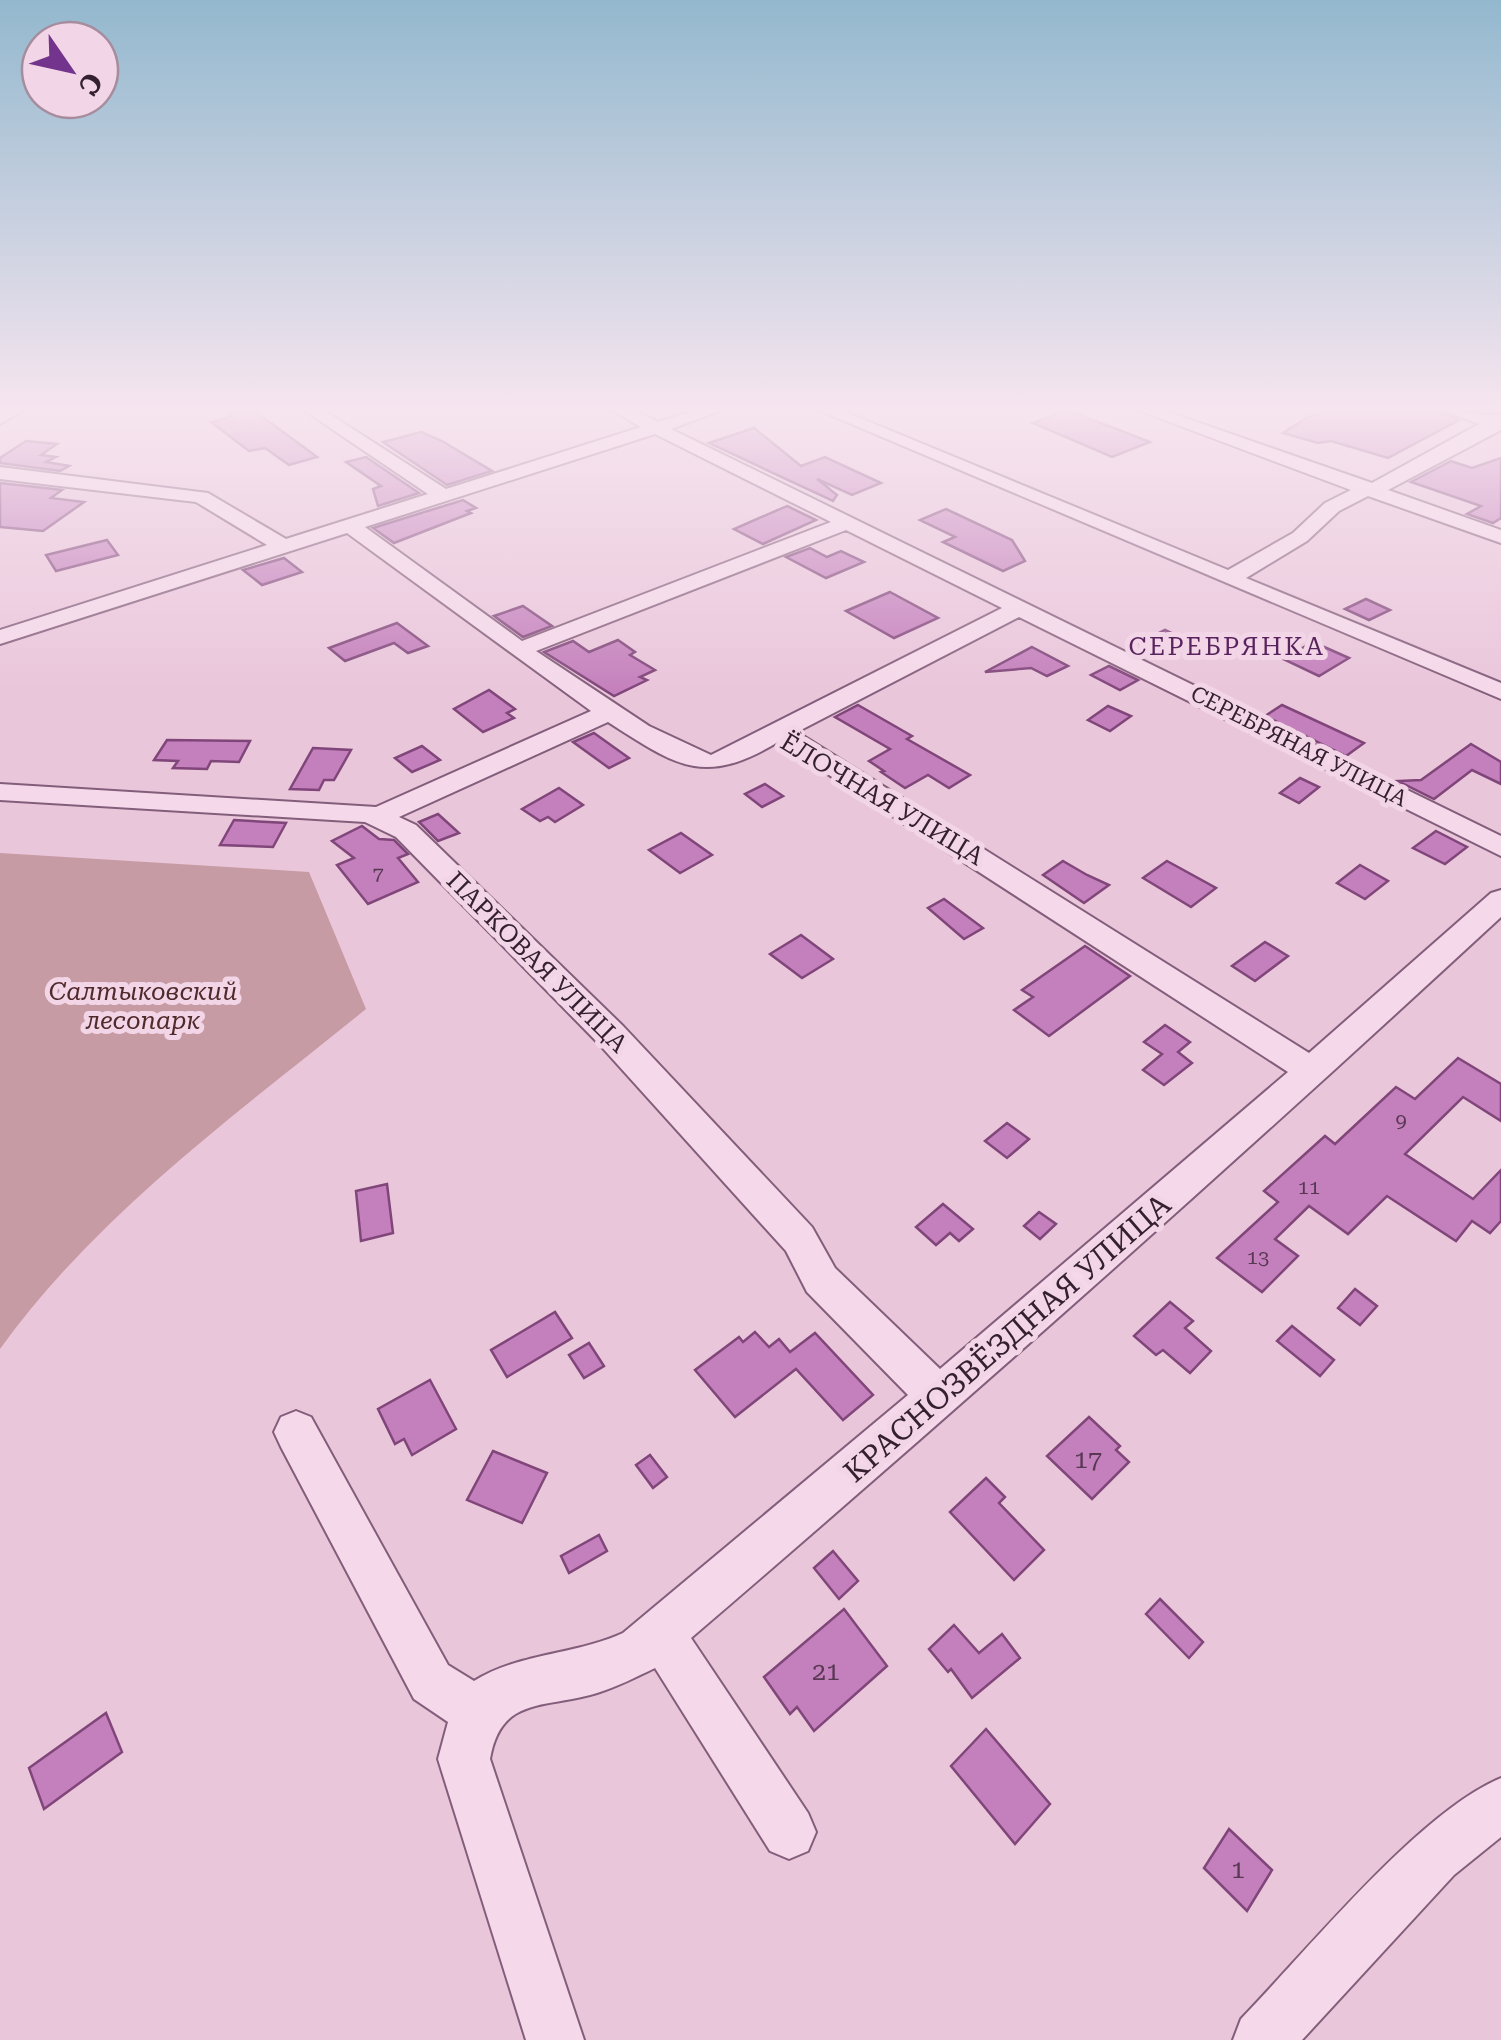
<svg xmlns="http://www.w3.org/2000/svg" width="1501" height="2040" font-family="'Roboto Serif',serif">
<rect width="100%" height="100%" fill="#eac6db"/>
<path fill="#c79ba3" d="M0,853L309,872L366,1009C238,1113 97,1214 0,1349Z"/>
<g fill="#c480bc" stroke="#80467a" stroke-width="2.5">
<path d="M219,406H248L317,457L289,465L265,448L249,451L211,422L233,416Z"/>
<path d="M1345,406H1427L1459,420L1388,458L1331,441L1318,443L1283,433L1308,417Z"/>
<path d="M1067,410L1150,442L1112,457L1033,423Z"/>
<path d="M754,428L801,466L825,457L881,483L852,495L817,479L837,495L833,501L709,443Z"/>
<path d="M421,432L442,441L492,471L447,485L383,442Z"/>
<path d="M26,441L57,444L41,455L56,457L46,462L69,466L60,471L0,463V458Z"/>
<path d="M366,457L419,493L378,506L373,489L381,486L346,462Z"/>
<path d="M1501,458V518L1493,523L1467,514L1481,506L1411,482L1451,461L1472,468Z"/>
<path d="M0,483L62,490L51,498L84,502L43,531L0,527Z"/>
<path d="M463,500L476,508L467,511L471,513L394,543L373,528Z"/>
<path d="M787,506L816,520L763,544L734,529Z"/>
<path d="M946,509L1012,540L1025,561L1003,571L943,542L955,537L920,520Z"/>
<path d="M107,540L118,555L56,571L46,555Z"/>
<path d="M810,548L827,557L841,551L864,562L826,578L786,557Z"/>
<path d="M284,558L302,572L262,585L243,570Z"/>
<path d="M890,592L938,618L894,638L846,611Z"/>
<path d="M1366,599L1390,610L1369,620L1345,609Z"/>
<path d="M523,606L552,626L523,637L494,616Z"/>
<path d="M397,623L428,646L408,653L394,643L345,661L329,648Z"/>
<path d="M1165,630L1188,641L1162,655L1139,643Z"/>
<path d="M618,640L635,652L630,655L655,670L640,677L647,680L614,696L544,652L573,641L589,652Z"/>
<path d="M1313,642L1349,658L1319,676L1283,659Z"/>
<path d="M1032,647L1068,666L1047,676L1031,668L985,672Z"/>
<path d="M1109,666L1138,680L1120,690L1091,675Z"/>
<path d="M489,690L515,709L507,713L514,718L483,732L454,709Z"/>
<path d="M858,705L912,736L907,739L970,775L949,788L928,775L905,788L881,772L884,771L869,761L890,749L835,717Z"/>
<path d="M1282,705L1364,743L1346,756L1265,716Z"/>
<path d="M1108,706L1131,716L1110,731L1088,720Z"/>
<path d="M594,733L629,758L609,768L573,742Z"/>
<path d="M167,740L250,741L239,762L211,761L207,769L173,768L178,761L154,760Z"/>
<path d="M1471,744L1501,762V784L1472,770L1434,799L1398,781L1421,780Z"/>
<path d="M422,746L440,760L412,772L395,758Z"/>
<path d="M313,748L351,750L334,780H324L319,790L290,789Z"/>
<path d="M1300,778L1319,787L1299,803L1280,793Z"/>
<path d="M765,784L783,796L762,807L745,794Z"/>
<path d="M559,788L583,805L555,822L548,817L540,821L522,809Z"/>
<path d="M438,814L459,833L438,841L419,822Z"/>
<path d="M234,820L286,823L273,847L220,845Z"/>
<path d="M362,826L379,839L394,840L408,854L398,858L418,882L368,904L337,865L354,858L332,841Z"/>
<path d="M1436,831L1467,847L1445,864L1413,848Z"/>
<path d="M681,833L712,855L680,873L649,850Z"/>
<path d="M1063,861L1087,875L1109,885L1084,903L1043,875Z"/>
<path d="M1167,861L1216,888L1191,907L1143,878Z"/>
<path d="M1360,865L1388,881L1365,899L1337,883Z"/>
<path d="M944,899L983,928L964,939L928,908Z"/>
<path d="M801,935L833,959L802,978L770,954Z"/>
<path d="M1265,942L1288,956L1255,981L1232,966Z"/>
<path d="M1085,946L1130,976L1049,1036L1014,1010L1033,997L1022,990Z"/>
<path d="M1165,1025L1190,1042L1178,1052L1192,1063L1164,1085L1143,1070L1162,1054L1144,1042Z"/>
<path d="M1458,1058L1501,1084V1121L1463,1097L1405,1154L1473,1199L1501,1170V1221L1490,1233L1472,1221L1456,1241L1387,1196L1348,1234L1309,1206L1275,1239L1298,1256L1262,1292L1217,1258L1278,1202L1264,1191L1325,1136L1335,1144L1396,1087L1415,1099Z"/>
<path d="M1007,1123L1029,1139L1007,1158L985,1141Z"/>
<path d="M387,1184L393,1233L361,1241L356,1191Z"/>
<path d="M943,1204L973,1229L959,1241L950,1233L936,1245L916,1227Z"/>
<path d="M1039,1212L1056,1224L1040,1239L1024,1226Z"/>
<path d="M1355,1289L1377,1306L1360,1325L1338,1308Z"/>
<path d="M1170,1302L1193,1321L1185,1328L1211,1351L1190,1373L1163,1350L1156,1355L1134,1336Z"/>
<path d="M555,1312L572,1338L507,1377L491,1350Z"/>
<path d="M1292,1326L1334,1360L1320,1376L1277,1341Z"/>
<path d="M755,1332L769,1347L779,1339L790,1352L815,1333L873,1395L843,1420L796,1369L735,1417L695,1370L739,1337L743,1342Z"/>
<path d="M589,1343L604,1366L584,1378L569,1355Z"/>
<path d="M430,1380L456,1429L412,1455L404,1439L395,1444L378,1409Z"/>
<path d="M1089,1417L1120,1446L1116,1450L1129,1462L1092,1499L1047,1456Z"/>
<path d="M493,1451L547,1473L522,1523L467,1500Z"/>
<path d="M650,1455L667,1477L653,1488L636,1465Z"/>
<path d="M986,1478L1005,1497L999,1503L1044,1550L1014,1580L950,1512Z"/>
<path d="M599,1535L607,1551L569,1573L561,1556Z"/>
<path d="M833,1551L858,1581L839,1599L814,1568Z"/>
<path d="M1160,1599L1203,1642L1189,1658L1146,1614Z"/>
<path d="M844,1609L887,1666L814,1731L797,1707L790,1714L764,1677Z"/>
<path d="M954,1625L979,1653L1002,1634L1020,1658L972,1698L951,1669L948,1672L929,1649Z"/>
<path d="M106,1713L122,1752L44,1809L29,1768Z"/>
<path d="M986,1729L1050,1804L1015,1844L951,1766Z"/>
<path d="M1229,1829L1272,1870L1247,1911L1204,1868Z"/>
</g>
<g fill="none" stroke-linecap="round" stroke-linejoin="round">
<g stroke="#835e7a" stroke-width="4">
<g id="minor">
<path d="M10,406H30L0,424V412Z"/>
<path d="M298,406H317L446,489L641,427L604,406H625L658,422L708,406H733L671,429L1501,836V856L1019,617L797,732L1309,1053L1491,893L1501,890V917C1236,1162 966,1402 691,1638L808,1813L816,1832L808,1851L789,1859L770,1851L655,1668C636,1677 617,1687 597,1693C546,1709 501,1695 490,1759L584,2040H526L438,1759L448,1722L414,1699L281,1447L274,1432L281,1417L296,1411L311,1417L448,1665L474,1681C519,1653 575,1655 623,1633L908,1395L807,1292L786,1251L599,1044L396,837L365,822L0,800V784L376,807L591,711L347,533L0,644V630L267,545L196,502L0,479V467L208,493L286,539L428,494ZM655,434L831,522L522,641L365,527ZM846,530L1002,608L711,755L649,726L536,651ZM608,722C677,766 703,787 778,742L1288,1072L940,1369L835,1268L812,1227L623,1026L416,825L399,817Z"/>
<path d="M809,406H831L1228,570L1293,533L1325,503L1351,490L1127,406H1151L1372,483L1479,424L1431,406C1451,406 1485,419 1501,414V430L1388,490L1501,530V543L1368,496L1339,511L1307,541L1246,578L1501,683V699Z"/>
<path d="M1501,1778V1837L1454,1875L1302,2040H1233L1241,2019C1306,1952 1419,1812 1501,1778Z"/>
</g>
</g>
<use href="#minor" fill="#f5d9ea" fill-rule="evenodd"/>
</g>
<linearGradient id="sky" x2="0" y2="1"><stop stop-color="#93b8ce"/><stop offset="0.59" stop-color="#f6e5ef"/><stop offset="1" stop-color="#f6e5ef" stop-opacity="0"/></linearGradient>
<rect width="1501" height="692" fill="url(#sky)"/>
<g text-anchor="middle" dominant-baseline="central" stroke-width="10" stroke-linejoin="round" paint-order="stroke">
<g font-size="20" fill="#593854">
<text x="378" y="874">7</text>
<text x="1401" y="1120">9</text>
<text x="1309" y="1187">11</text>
<text x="1258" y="1257">13</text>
</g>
<g font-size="22" fill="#352031" stroke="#f2d5e6">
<text transform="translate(1299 746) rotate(27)">СЕРЕБРЯНАЯ УЛИЦА</text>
</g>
<g font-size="25" letter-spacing="2.5" fill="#59245e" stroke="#f2d5e6">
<text x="1227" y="646">СЕРЕБРЯНКА</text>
</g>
<g font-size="25" fill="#352031" stroke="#f2d5e6">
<text transform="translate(882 799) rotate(31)">ЁЛОЧНАЯ УЛИЦА</text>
<text transform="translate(537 962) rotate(45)">ПАРКОВАЯ УЛИЦА</text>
</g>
<g font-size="25" font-style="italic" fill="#50292a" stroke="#f2d5e6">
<text x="143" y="991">Салтыковский<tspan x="143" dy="29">лесопарк</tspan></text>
</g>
<g font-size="25" fill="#593854">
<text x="1088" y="1459">17</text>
<text x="826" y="1671">21</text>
<text x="1238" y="1869">1</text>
</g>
<g font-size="30" fill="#352031" stroke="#f2d5e6">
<text transform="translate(1007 1338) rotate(-41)">КРАСНОЗВЁЗДНАЯ УЛИЦА</text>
</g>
</g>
<g transform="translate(70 70) rotate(124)"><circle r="48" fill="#f2d5e6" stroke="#a68d9e" stroke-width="2.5"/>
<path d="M0-8L18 38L0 25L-18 38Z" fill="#72348c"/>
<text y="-15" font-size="28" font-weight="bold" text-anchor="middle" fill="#352031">С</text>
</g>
</svg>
